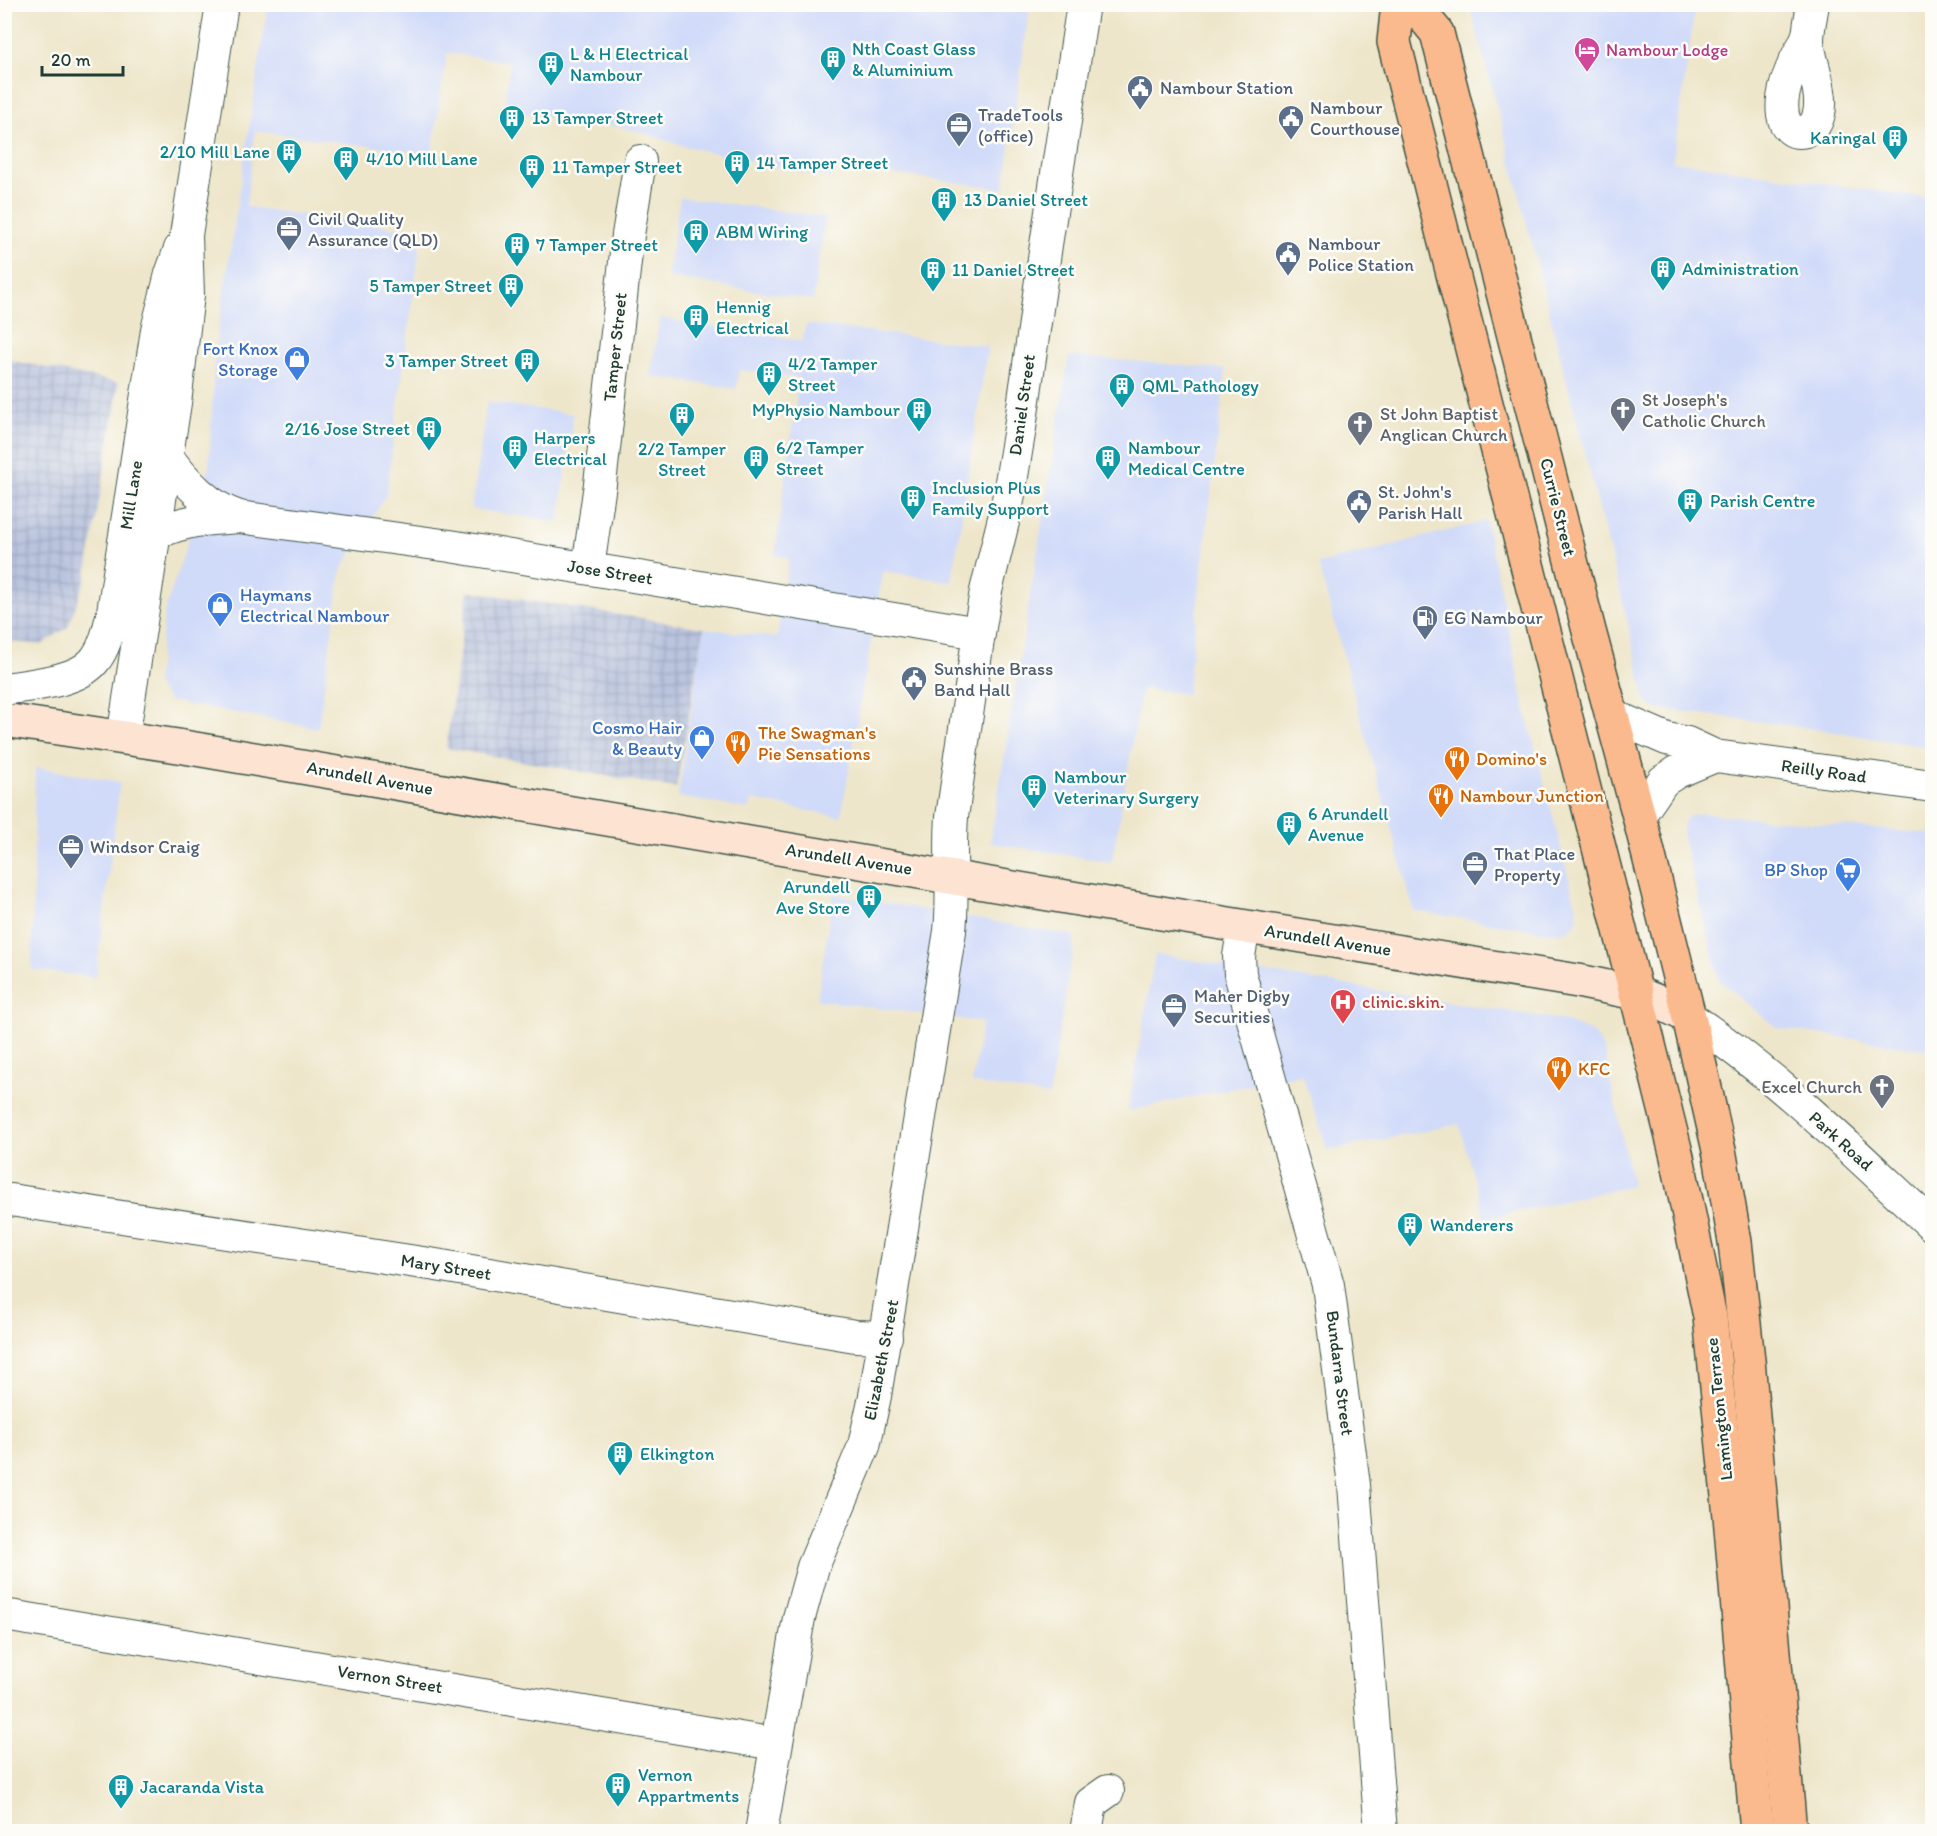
<svg xmlns="http://www.w3.org/2000/svg" width="1937" height="1836" font-family="Itim,sans-serif">
<defs>
<pattern id="industrial-grid" width="8" height="8" patternUnits="userSpaceOnUse" patternTransform="scale(1.5)"><rect width="8" height="8" fill="#bac4de"/><path d="M0 4h8M4 0v8" fill="none" stroke="#9fa9bf"/></pattern>
</defs>
<rect width="100%" height="100%" fill="#fdfcf7"/>
<filter id="ink" filterUnits="userSpaceOnUse"><feTurbulence type="fractalNoise" baseFrequency=".0167" numOctaves="2"/><feDisplacementMap in="SourceGraphic" scale="12" xChannelSelector="R" yChannelSelector="G"/><feConvolveMatrix kernelMatrix="1 2 1 2 8 2 1 2 1" color-interpolation-filters="sRGB"/></filter>
<filter id="wash" filterUnits="userSpaceOnUse"><feTurbulence type="fractalNoise" baseFrequency=".008" numOctaves="4" result="noise"/><feDisplacementMap in="SourceGraphic" scale="24" xChannelSelector="R" yChannelSelector="G"/><feGaussianBlur stdDeviation="1.35" result="paint"/><feColorMatrix in="noise" values="0 0 0 0 0 0 0 0 0 0 0 0 0 0 0 0 0 1.4 0 .05"/><feComposite in="paint" operator="in"/></filter>
<g filter="url(#wash)">
<rect width="100%" height="100%" fill="#eee6ca"/>
<g fill="#d0daf9">
<path d="M268,5H1030L1004,189L833,166L832,179L684,146L638,131L615,126L504,112L510,62L447,53L432,154L255,131L246,207L422,231L386,495L341,571L318,728L169,701L156,685L165,610L185,550L209,466L215,350Z"/>
<path d="M1481,5L1681,4L1682,8H1695L1673,161L1932,199V748L1823,730L1656,708L1646,702L1630,632L1505,137L1470,7Z"/>
<path d="M680,197L826,217L813,300L667,277Z"/>
<path d="M660,318L802,341L806,324L988,346L952,582L883,571L841,817L752,800L750,809L678,797L704,628L777,638L789,558L775,555L799,378L739,370L736,389L650,376Z"/>
<path d="M1069,356L1226,369L1187,694L1142,688L1112,862L990,843Z"/>
<path d="M487,402L573,414L559,522L471,509Z"/>
<path d="M1486,521L1527,717L1576,905L1578,918L1572,928L1566,932H1548L1414,911L1318,564Z"/>
<path d="M35,767L120,782L96,977L32,970Z"/>
<path d="M1699,813L1932,834V1033L1930,1050L1777,1028L1719,980L1682,833L1683,823L1690,815Z"/>
<path d="M833,894L1075,936L1049,1096L972,1083L982,1022L817,1000Z"/>
<path d="M1155,954L1562,1020L1592,1032L1604,1049L1632,1185L1485,1219L1459,1124L1328,1151L1302,1074L1128,1111Z"/>
</g>
<g fill="url(#industrial-grid)">
<path d="M5,359L119,383L86,578L68,627L41,645L5,641Z"/>
<path d="M468,591L704,628L676,788L446,748Z"/>
</g>
</g>
<g filter="url(#ink)">
<g fill="none" stroke-linecap="round" stroke-linejoin="round">
<g stroke="#3e564a" stroke-width="34">
<g id="street">
<path d="M1808,34C1806,42 1802,48 1798,55C1789,73 1777,102 1785,122C1788,128 1793,132 1799,132C1806,132 1812,129 1815,124C1829,101 1810,65 1808,41C1808,29 1811,17 1813,4"/>
<path d="M167,457C186,482 208,507 239,517L450,546L979,633"/>
<path d="M155,534C184,520 207,519 239,517"/>
<path d="M588,568L600,484L628,235L640,161"/>
<path d="M4,689C30,685 77,682 94,661C105,648 109,629 113,612L157,330L171,274L180,249"/>
<path d="M1611,715L1667,739L1687,743L1715,756L1932,786"/>
<path d="M123,738L175,403L188,295L186,235L222,4"/>
<path d="M1639,816L1663,781L1677,772L1715,756"/>
<path d="M1244,927L1239,956L1240,974L1328,1285L1354,1485L1381,1832"/>
<path d="M1689,1017C1778,1076 1854,1153 1932,1225"/>
<path d="M4,1199L436,1265L855,1336L886,1337"/>
<path d="M4,1615L775,1744"/>
<path d="M761,1832L799,1618L813,1567L864,1446L875,1396L950,931C954,893 949,855 952,817L979,633L986,591L1007,506L1020,428L1046,245L1083,4"/>
<path d="M1086,1832L1091,1803L1108,1791"/>
</g>
</g>
<g stroke="#3e564a" stroke-width="36">
<path id="secondary" d="M4,720L178,746L1137,909L1578,981L1636,993L1663,1004L1689,1017"/>
</g>
<g stroke="#3e564a" stroke-width="36">
<g id="primary">
<path d="M1398,4L1394,42L1636,993"/>
<path d="M1413,4L1437,33L1589,631L1639,816L1689,1017"/>
</g>
</g>
<g stroke="#3e564a" stroke-width="36">
<g id="highway">
<path d="M1636,993L1677,1157L1710,1317L1730,1516L1757,1832"/>
<path d="M1689,1017L1720,1155L1735,1242L1748,1360L1790,1832"/>
</g>
</g>
<use href="#street" stroke="#fff" stroke-width="32"/>
<use href="#secondary" stroke="#fde3d1" stroke-width="33"/>
<use href="#primary" stroke="#fbba8d" stroke-width="33"/>
<use href="#highway" stroke="#fbba8d" stroke-width="33"/>
</g>
</g>
<defs>
<g id="hotel-pin" transform="scale(1.35)"><path d="M0 17L-7.5 6A9.5 9.5 0 1 1 7.5 6Z" fill="#d1479c" stroke="#fdfcf7"/><path d="M-6-4.5h1.5V1H6V5H4.5V3h-9V5H-6ZM-4 0a1.8 1.8 0 1 1 3.6 0ZM.5 0V-2.5h3Q6-2.5 6 0Z" fill="#fff"/></g>
<g id="building-pin" transform="scale(1.35)"><path d="M0 17L-7.5 6A9.5 9.5 0 1 1 7.5 6Z" fill="#0f9aa8" stroke="#fdfcf7"/><path d="M-4-6H4V6H1V3H-1V6H-4ZM-2.5-4.3h1.7v1.8h-1.7ZM.8-4.3h1.7v1.8H.8ZM-2.5-1h1.7V.8h-1.7ZM.8-1h1.7V.8H.8Z" fill="#fff"/></g>
<g id="civic-pin" transform="scale(1.35)"><path d="M0 17L-7.5 6A9.5 9.5 0 1 1 7.5 6Z" fill="#5c6f8a" stroke="#fdfcf7"/><path d="M-.6-6.5H3V-4.5H.6V-3L4-1V1h2V6H-6V1h2V-1L-.6-3ZM-1.2 2.5V6h2.4V2.5Z" fill="#fff"/></g>
<g id="office-pin" transform="scale(1.35)"><path d="M0 17L-7.5 6A9.5 9.5 0 1 1 7.5 6Z" fill="#5c6f8a" stroke="#fdfcf7"/><path d="M-6-3h4V-5.5h4V-3h4V5H-6ZM-1-4.5V-3h2v-1.5ZM-6 0V1H6V0Z" fill="#fff"/></g>
<g id="shop-pin" transform="scale(1.35)"><path d="M0 17L-7.5 6A9.5 9.5 0 1 1 7.5 6Z" fill="#3f7fe0" stroke="#fdfcf7"/><path d="M-5-2.5h2.3a2.7 3.5 0 0 1 5.4 0H5L5.5 6h-11ZM-1.5-2.5h3a1.5 2.3 0 0 0-3 0Z" fill="#fff"/></g>
<g id="church-pin" transform="scale(1.35)"><path d="M0 17L-7.5 6A9.5 9.5 0 1 1 7.5 6Z" fill="#6b7280" stroke="#fdfcf7"/><path d="M-1.2-6h2.4v3.5h3.3v2.4h-3.3V6h-2.4V-.1h-3.3v-2.4h3.3Z" fill="#fff"/></g>
<g id="fuel-pin" transform="scale(1.35)"><path d="M0 17L-7.5 6A9.5 9.5 0 1 1 7.5 6Z" fill="#5c6f8a" stroke="#fdfcf7"/><path d="M-5.5-6h7V0h2V4h1.3V-2.5L3-4.5l.8-.8L6-3V5H2.5V1h-1V6h-7ZM-4.2-4.7v3.2H.2V-4.7Z" fill="#fff"/></g>
<g id="restaurant-pin" transform="scale(1.35)"><path d="M0 17L-7.5 6A9.5 9.5 0 1 1 7.5 6Z" fill="#e8710a" stroke="#fdfcf7"/><path d="M-5-6h1v4h1v-4h1v4h1v-4h1v5L-1.5 .5V6h-2V.5L-5-1ZM5-6V6H3V1.5H1.5Q1.5-4 5-6Z" fill="#fff"/></g>
<g id="supermarket-pin" transform="scale(1.35)"><path d="M0 17L-7.5 6A9.5 9.5 0 1 1 7.5 6Z" fill="#3f7fe0" stroke="#fdfcf7"/><path d="M-6-5.5h2.5l.6 2H6L4.5 2H-2.5L-4.4-4H-6ZM-1.5 3.2a1.3 1.3 0 1 0 .1 0ZM3 3.2a1.3 1.3 0 1 0 .1 0Z" fill="#fff"/></g>
<g id="hospital-pin" transform="scale(1.35)"><path d="M0 17L-7.5 6A9.5 9.5 0 1 1 7.5 6Z" fill="#e0444e" stroke="#fdfcf7"/><path d="M-5-5h3v3.5h4V-5h3V5h-3V1.5h-4V5h-3Z" fill="#fff"/></g>
</defs>
<g fill-rule="evenodd">
<use href="#hotel-pin" x="1587" y="50"/>
<use href="#building-pin" x="833" y="59"/>
<use href="#building-pin" x="551" y="64"/>
<use href="#civic-pin" x="1140" y="88"/>
<use href="#building-pin" x="512" y="118"/>
<use href="#civic-pin" x="1291" y="118"/>
<use href="#office-pin" x="959" y="125"/>
<use href="#building-pin" x="1895" y="138"/>
<use href="#building-pin" x="289" y="152"/>
<use href="#building-pin" x="346" y="159"/>
<use href="#building-pin" x="737" y="163"/>
<use href="#building-pin" x="532" y="167"/>
<use href="#building-pin" x="944" y="200"/>
<use href="#office-pin" x="289" y="229"/>
<use href="#building-pin" x="696" y="232"/>
<use href="#building-pin" x="517" y="245"/>
<use href="#civic-pin" x="1288" y="254"/>
<use href="#building-pin" x="1663" y="269"/>
<use href="#building-pin" x="933" y="270"/>
<use href="#building-pin" x="511" y="286"/>
<use href="#building-pin" x="696" y="317"/>
<use href="#shop-pin" x="297" y="359"/>
<use href="#building-pin" x="527" y="361"/>
<use href="#building-pin" x="769" y="374"/>
<use href="#building-pin" x="1122" y="386"/>
<use href="#building-pin" x="919" y="410"/>
<use href="#church-pin" x="1623" y="410"/>
<use href="#building-pin" x="682" y="415"/>
<use href="#church-pin" x="1360" y="424"/>
<use href="#building-pin" x="429" y="429"/>
<use href="#building-pin" x="515" y="448"/>
<use href="#building-pin" x="756" y="458"/>
<use href="#building-pin" x="1108" y="458"/>
<use href="#building-pin" x="913" y="498"/>
<use href="#building-pin" x="1690" y="501"/>
<use href="#civic-pin" x="1359" y="502"/>
<use href="#shop-pin" x="220" y="605"/>
<use href="#fuel-pin" x="1425" y="618"/>
<use href="#civic-pin" x="914" y="679"/>
<use href="#shop-pin" x="702" y="738"/>
<use href="#restaurant-pin" x="738" y="743"/>
<use href="#restaurant-pin" x="1457" y="759"/>
<use href="#building-pin" x="1034" y="787"/>
<use href="#restaurant-pin" x="1441" y="796"/>
<use href="#building-pin" x="1289" y="824"/>
<use href="#office-pin" x="71" y="847"/>
<use href="#office-pin" x="1475" y="864"/>
<use href="#supermarket-pin" x="1848" y="870"/>
<use href="#building-pin" x="869" y="897"/>
<use href="#hospital-pin" x="1343" y="1002"/>
<use href="#office-pin" x="1174" y="1006"/>
<use href="#restaurant-pin" x="1559" y="1069"/>
<use href="#church-pin" x="1882" y="1087"/>
<use href="#building-pin" x="1410" y="1225"/>
<use href="#building-pin" x="620" y="1454"/>
<use href="#building-pin" x="618" y="1785"/>
<use href="#building-pin" x="121" y="1787"/>
</g>
<g text-anchor="middle" dominant-baseline="central" stroke-width="5" stroke-linejoin="round" paint-order="stroke">
<g font-size="18" fill="#0d838f" stroke="#fdfcf7" text-anchor="start">
<text x="852" y="49">Nth Coast Glass<tspan x="852" dy="21">&amp; Aluminium</tspan></text>
<text x="570" y="54">L &amp; H Electrical<tspan x="570" dy="21">Nambour</tspan></text>
<text x="532" y="118">13 Tamper Street</text>
<text x="1876" y="138" text-anchor="end">Karingal</text>
<text x="270" y="152" text-anchor="end">2/10 Mill Lane</text>
<text x="366" y="159">4/10 Mill Lane</text>
<text x="756" y="163">14 Tamper Street</text>
<text x="552" y="167">11 Tamper Street</text>
<text x="964" y="200">13 Daniel Street</text>
<text x="716" y="232">ABM Wiring</text>
<text x="536" y="245">7 Tamper Street</text>
<text x="1682" y="269">Administration</text>
<text x="952" y="270">11 Daniel Street</text>
<text x="492" y="286" text-anchor="end">5 Tamper Street</text>
<text x="716" y="307">Hennig<tspan x="716" dy="21">Electrical</tspan></text>
<text x="508" y="361" text-anchor="end">3 Tamper Street</text>
<text x="788" y="364">4/2 Tamper<tspan x="788" dy="21">Street</tspan></text>
<text x="1142" y="386">QML Pathology</text>
<text x="900" y="410" text-anchor="end">MyPhysio Nambour</text>
<text x="410" y="429" text-anchor="end">2/16 Jose Street</text>
<text x="534" y="438">Harpers<tspan x="534" dy="21">Electrical</tspan></text>
<text x="776" y="448">6/2 Tamper<tspan x="776" dy="21">Street</tspan></text>
<text x="1128" y="448">Nambour<tspan x="1128" dy="21">Medical Centre</tspan></text>
<text x="682" y="449" text-anchor="middle">2/2 Tamper<tspan x="682" dy="21">Street</tspan></text>
<text x="932" y="488">Inclusion Plus<tspan x="932" dy="21">Family Support</tspan></text>
<text x="1710" y="501">Parish Centre</text>
<text x="1054" y="777">Nambour<tspan x="1054" dy="21">Veterinary Surgery</tspan></text>
<text x="1308" y="814">6 Arundell<tspan x="1308" dy="21">Avenue</tspan></text>
<text x="850" y="887" text-anchor="end">Arundell<tspan x="850" dy="21">Ave Store</tspan></text>
<text x="1430" y="1225">Wanderers</text>
<text x="640" y="1454">Elkington</text>
<text x="638" y="1775">Vernon<tspan x="638" dy="21">Appartments</tspan></text>
<text x="140" y="1787">Jacaranda Vista</text>
</g>
<g font-size="18" fill="#b23c85" stroke="#fdfcf7" text-anchor="start">
<text x="1606" y="50">Nambour Lodge</text>
</g>
<g font-size="18" fill="#4e5e75" stroke="#fdfcf7" text-anchor="start">
<text x="1160" y="88">Nambour Station</text>
<text x="1310" y="108">Nambour<tspan x="1310" dy="21">Courthouse</tspan></text>
<text x="978" y="115">TradeTools<tspan x="978" dy="21">(office)</tspan></text>
<text x="308" y="219">Civil Quality<tspan x="308" dy="21">Assurance (QLD)</tspan></text>
<text x="1308" y="244">Nambour<tspan x="1308" dy="21">Police Station</tspan></text>
<text x="1378" y="492">St. John's<tspan x="1378" dy="21">Parish Hall</tspan></text>
<text x="1444" y="618">EG Nambour</text>
<text x="934" y="669">Sunshine Brass<tspan x="934" dy="21">Band Hall</tspan></text>
<text x="90" y="847">Windsor Craig</text>
<text x="1494" y="854">That Place<tspan x="1494" dy="21">Property</tspan></text>
<text x="1194" y="996">Maher Digby<tspan x="1194" dy="21">Securities</tspan></text>
</g>
<g font-size="18" fill="#1f3d34" stroke="#fdfcf7">
<text transform="translate(615 347) rotate(-84)">Tamper Street</text>
<text transform="translate(1022 405) rotate(-82)">Daniel Street</text>
<text transform="translate(131 495) rotate(-81)">Mill Lane</text>
<text transform="translate(1558 507) rotate(76)">Currie Street</text>
<text transform="translate(610 572) rotate(9)">Jose Street</text>
<text transform="translate(1824 771) rotate(8)">Reilly Road</text>
<text transform="translate(370 778) rotate(10)">Arundell Avenue</text>
<text transform="translate(849 859) rotate(9)">Arundell Avenue</text>
<text transform="translate(1328 940) rotate(9)">Arundell Avenue</text>
<text transform="translate(1841 1141) rotate(42)">Park Road</text>
<text transform="translate(446 1267) rotate(9)">Mary Street</text>
<text transform="translate(881 1360) rotate(-79)">Elizabeth Street</text>
<text transform="translate(1340 1373) rotate(83)">Bundarra Street</text>
<text transform="translate(1719 1409) rotate(-96)">Lamington Terrace</text>
<text transform="translate(390 1679) rotate(9)">Vernon Street</text>
</g>
<g font-size="18" fill="#366cbe" stroke="#fdfcf7" text-anchor="end">
<text x="278" y="349">Fort Knox<tspan x="278" dy="21">Storage</tspan></text>
<text x="240" y="595" text-anchor="start">Haymans<tspan x="240" dy="21">Electrical Nambour</tspan></text>
<text x="682" y="728">Cosmo Hair<tspan x="682" dy="21">&amp; Beauty</tspan></text>
<text x="1828" y="870">BP Shop</text>
</g>
<g font-size="18" fill="#5b616d" stroke="#fdfcf7" text-anchor="start">
<text x="1642" y="400">St Joseph's<tspan x="1642" dy="21">Catholic Church</tspan></text>
<text x="1380" y="414">St John Baptist<tspan x="1380" dy="21">Anglican Church</tspan></text>
<text x="1862" y="1087" text-anchor="end">Excel Church</text>
</g>
<g font-size="18" fill="#c56008" stroke="#fdfcf7" text-anchor="start">
<text x="758" y="733">The Swagman's<tspan x="758" dy="21">Pie Sensations</tspan></text>
<text x="1476" y="759">Domino's</text>
<text x="1460" y="796">Nambour Junction</text>
<text x="1578" y="1069">KFC</text>
</g>
<g font-size="18" fill="#be3a42" stroke="#fdfcf7" text-anchor="start">
<text x="1362" y="1002">clinic.skin.</text>
</g>
</g>
<rect width="1937" height="1836" fill="none" stroke="#fdfcf7" stroke-width="24"/>
<path d="M42 66v9h81v-9" fill="none" stroke="#1f3d34" stroke-width="3"/>
<text x="51" y="66" font-size="18" fill="#1f3d34" stroke="#fdfcf7" stroke-width="4.5" paint-order="stroke">20 m</text>
</svg>
